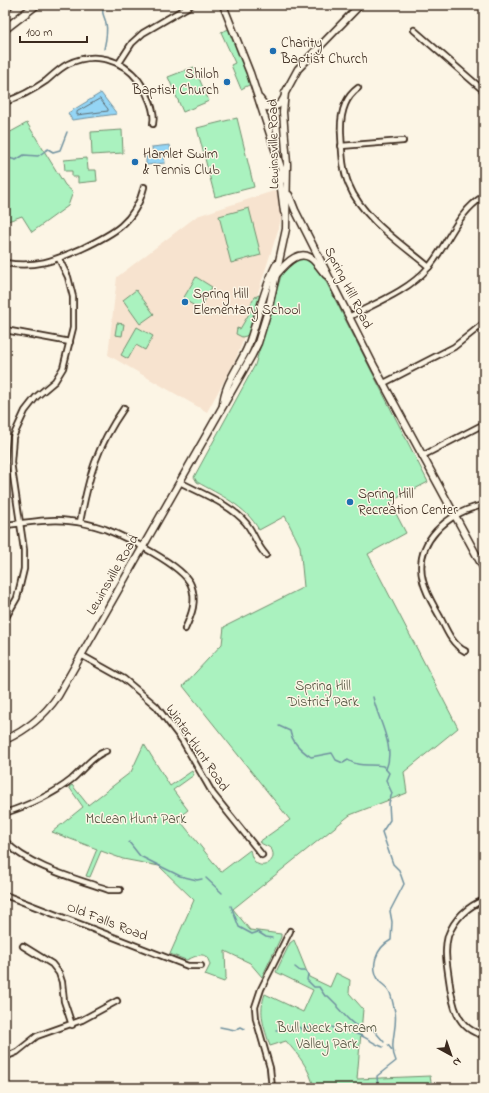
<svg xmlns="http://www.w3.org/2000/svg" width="489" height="1093" font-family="'Indie Flower',sans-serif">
<rect width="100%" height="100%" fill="#fcf5e5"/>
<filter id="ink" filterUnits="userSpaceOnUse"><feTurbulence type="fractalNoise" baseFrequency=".025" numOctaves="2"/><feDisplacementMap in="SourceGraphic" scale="8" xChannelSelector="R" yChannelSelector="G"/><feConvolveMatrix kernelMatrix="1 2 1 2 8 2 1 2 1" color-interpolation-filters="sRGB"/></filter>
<g filter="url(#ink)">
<path fill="#f7e3cf" d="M283,188V210L279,227L241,346L235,361L207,412L108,355L117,277L197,216Z"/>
<g fill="#aaf2bf" stroke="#728e6e">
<path d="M229,29L251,84L241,89L231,65L235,63L221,32Z"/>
<path d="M194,67L209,101L183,112L168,77Z"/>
<path d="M237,118L254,187L215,197L197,128Z"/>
<path d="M27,123L65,185L73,192L68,206L32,232L22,216L5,222V135Z"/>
<path d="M122,130L123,153L92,155L91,132Z"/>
<path d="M87,158L88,170H96L97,181L78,183V177H72V171H65L64,160Z"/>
<path d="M249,208L261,255L231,263L219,216Z"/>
<path d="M298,258H308L318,266L428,482L390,502L406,533L368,554L458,728L404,772L407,793L350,815L233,909L250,930L281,934V937L262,977L250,963L225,951L226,977L224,982L205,975L210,965C206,948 196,957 186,960L170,954L194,900L159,866L123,859L101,851L90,877L86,876L97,849L52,832L83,807L69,787L72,785L88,805L131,772L144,744L170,786L192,771L194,775L173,790L188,810L178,818L221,872L250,850C251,853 251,856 253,859C258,869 270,866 273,857C274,846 266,847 259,842L290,820L183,686L222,644L224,627L304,587L300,546L285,516L259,530C246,506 220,495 197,482L194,477L255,365L281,276L285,268Z"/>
<path d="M196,277L212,287L200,309L183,299Z"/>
<path d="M136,290L154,314L140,324L123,300Z"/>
<path d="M259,295L260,298L250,333L246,336L242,337L236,334L237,328L240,329L253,307L250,305L255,297Z"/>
<path d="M117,323L124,324L122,336L115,335Z"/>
<path d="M137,327L153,336L145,350L136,345L128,359L121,355Z"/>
<path d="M294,940L309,977L330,987L336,973L350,980L349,993L363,1009L357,1079L430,1076L432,1088H314C310,1069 299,1056 286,1041L270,1046C264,1027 258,1013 265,994L303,1012L313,990L276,972L290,943Z"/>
</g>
<g fill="#94d5f5" stroke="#70919f">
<path d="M101,93L117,114L72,120L68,113Z"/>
<path d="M170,145L171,154L164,155L165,163L146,165V157L153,156L152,147Z"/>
</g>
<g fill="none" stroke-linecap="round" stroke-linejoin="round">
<path stroke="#5f6e74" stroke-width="1" d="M100,99L108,109V111L77,115V112Z"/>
<g stroke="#70919f" stroke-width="1.5">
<path d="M104,5C101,15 104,14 106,23C108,32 106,40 104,49"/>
<path d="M5,157L16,160L24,155L38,156L48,149L53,152L60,150L67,132"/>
<path d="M373,697C378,720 396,747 386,769"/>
<path d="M279,726L290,731C292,742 302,751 311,757L332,753L336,760L343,763L348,760C359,768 370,763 383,766L389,773L386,780L392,793L389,803L390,820L382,832L393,864L399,870L404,884L390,911L392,922L391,940C376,948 369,967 380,982C383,985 387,987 389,991C391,993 394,1008 395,1012C398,1029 388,1043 396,1061L377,1076L378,1088"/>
<path d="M129,842L140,856L180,876L197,880L202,879"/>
<path d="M206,878L222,893"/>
<path d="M231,906L239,927L252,934L258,932L266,937L272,938"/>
<path d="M295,967L300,971H306L308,974L307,980L314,987H319L325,996H328L337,1005V1007C346,1016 355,1032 371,1027L384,1042"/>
<path d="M220,1027L235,1030L241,1027L245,1029"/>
<path d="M332,1027L336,1029L341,1027C347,1032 355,1033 362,1036C370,1040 374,1044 383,1047"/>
<path d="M276,1030H284L289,1026L296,1029L299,1027L302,1030L311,1026L326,1028"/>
<path d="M388,1045L392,1050"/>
</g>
<g stroke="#3b2a1e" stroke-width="8">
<g id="minor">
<path d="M414,30L484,91"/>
<path d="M119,63L132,43L143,33L191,5"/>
<path d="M358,88C343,99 340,116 341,134C342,151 342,169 349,185C362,218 402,244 429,267"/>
<path d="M5,102C20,97 33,90 46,81C53,75 60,68 68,64C94,51 122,59 139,81C147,92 156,111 153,124"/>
<path d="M341,146L403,141"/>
<path d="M5,263C36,268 53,261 81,249C113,234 135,223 144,187"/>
<path d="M349,317C376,303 408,291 428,268C448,245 456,213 484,196"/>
<path d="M5,330L70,342"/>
<path d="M384,383L454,347L484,323"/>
<path d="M422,456L484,424"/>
<path d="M180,482C202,494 230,504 246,523C254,533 257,546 266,555"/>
<path d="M80,522C89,476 96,448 124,408"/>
<path d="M5,525C26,523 48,518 69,521C81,522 93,525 105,529C125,537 183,565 191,585C197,601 192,614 185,629"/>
<path d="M5,619L17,598L24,569V550L11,462L13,437L25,411L36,397L55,381L63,368L73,328V297L68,277L59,259"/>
<path d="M465,651C452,645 446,629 440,617C434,606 426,594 423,581C413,542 448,512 484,505"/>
<path d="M81,655L124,679L156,706L182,740L213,794L262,855"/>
<path d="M5,813C29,805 51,796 71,780C82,771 92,756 106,751"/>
<path d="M5,841C27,866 77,879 109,890H120"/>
<path d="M5,895L188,966H201"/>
<path d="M484,900C468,906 454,919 448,936C444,951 447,964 449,979C452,1002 456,1030 484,1035"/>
<path d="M23,946L52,964L59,973L62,982L64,1001L72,1025"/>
<path d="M5,1057L17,1052L37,1036L82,1020L117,1001"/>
<path d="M272,1088L270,1068L256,1019L255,1007L261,989L290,931"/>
</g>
</g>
<g stroke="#3b2a1e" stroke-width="9">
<g id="major">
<path d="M223,5L250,73L285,180"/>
<path d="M260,99L266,107L273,108L281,103L284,98"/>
<path d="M279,173L284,212"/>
<path d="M289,195L295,210L375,368L484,569"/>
<path d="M276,275C286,263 302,245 316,263C320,267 322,271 326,275"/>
<path d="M223,405C224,383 240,366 248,346C258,319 263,290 276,265"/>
<path d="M5,740C27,730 44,716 58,696L252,355L258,343L269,307L286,229L287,164L283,112L285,93L298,69L360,5"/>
</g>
</g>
<g stroke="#3b2a1e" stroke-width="10">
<g id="highway">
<path d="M5,9L9,5"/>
<path d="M5,29L36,5"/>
</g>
</g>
<use href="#minor" stroke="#fcf5e5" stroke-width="4.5"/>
<use href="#major" stroke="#fcf5e5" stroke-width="6"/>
<use href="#highway" stroke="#fcf5e5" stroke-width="7"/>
</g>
</g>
<g fill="#1f6fb2" stroke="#fcf5e5" stroke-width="1.5">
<circle cx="273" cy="51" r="4"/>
<circle cx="227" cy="82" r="4"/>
<circle cx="135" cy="162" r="4"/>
<circle cx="185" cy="302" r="4"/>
<circle cx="350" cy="502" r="4"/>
</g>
<g text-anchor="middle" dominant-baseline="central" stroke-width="3" stroke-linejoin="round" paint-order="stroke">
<g font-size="14" fill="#3b2a1e" stroke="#fcf5e5" text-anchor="start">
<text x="281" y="43">Charity<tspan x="281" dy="16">Baptist Church</tspan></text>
<text x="219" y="74" text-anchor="end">Shiloh<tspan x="219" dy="16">Baptist Church</tspan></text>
<text x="143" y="154">Hamlet Swim<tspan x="143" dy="16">&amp; Tennis Club</tspan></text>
<text x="193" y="294">Spring Hill<tspan x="193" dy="16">Elementary School</tspan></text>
<text x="358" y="494">Spring Hill<tspan x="358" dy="16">Recreation Center</tspan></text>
</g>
<g font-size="14" fill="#3b2a1e" stroke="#fcf5e5">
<text transform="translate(274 144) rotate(-91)">Lewinsville Road</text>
<text transform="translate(348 288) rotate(63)">Spring Hill Road</text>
<text transform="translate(113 575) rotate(-60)">Lewinsville Road</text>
<text transform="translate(197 748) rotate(56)">Winter Hunt Road</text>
<text transform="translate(107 922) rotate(21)">Old Falls Road</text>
</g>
<g font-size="14" fill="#51523e" stroke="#fcf5e5">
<text x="323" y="686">Spring Hill<tspan x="323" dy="16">District Park</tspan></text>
<text x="136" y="819">McLean Hunt Park</text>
<text x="327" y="1028">Bull Neck Stream<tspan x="327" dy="16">Valley Park</tspan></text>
</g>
</g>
<rect width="489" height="1093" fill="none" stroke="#fcf5e5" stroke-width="20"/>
<rect x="10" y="10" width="469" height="1073" fill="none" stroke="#3b2a1e" stroke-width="1.5" filter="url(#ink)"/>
<g transform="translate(451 1055) rotate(140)" stroke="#fcf5e5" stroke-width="3" paint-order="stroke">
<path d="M0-3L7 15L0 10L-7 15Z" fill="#3b2a1e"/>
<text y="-6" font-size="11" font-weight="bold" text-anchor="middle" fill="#3b2a1e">N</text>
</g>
<path d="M20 36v6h67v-6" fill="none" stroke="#3b2a1e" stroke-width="2"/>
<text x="26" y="36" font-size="12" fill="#3b2a1e" stroke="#fcf5e5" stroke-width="3" paint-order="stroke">100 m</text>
</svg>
